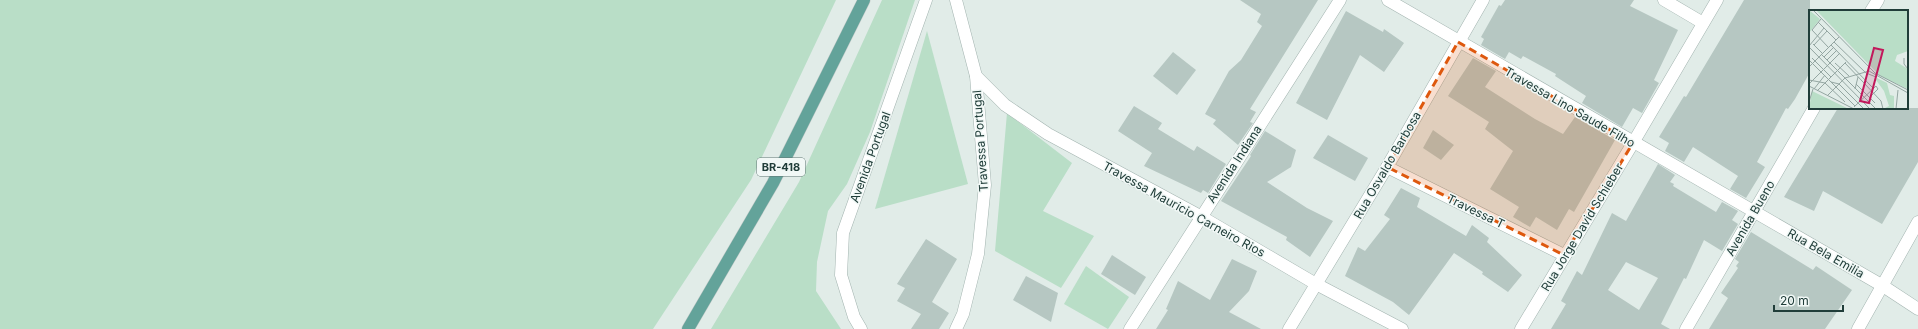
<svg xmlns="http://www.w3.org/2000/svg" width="1918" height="329" font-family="Inter,sans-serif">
<rect width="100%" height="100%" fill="#e1ece8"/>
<g fill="#b9dec7">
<path d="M0,0H836L751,180L653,329H0Z"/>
<path d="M882,0H915L870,132L847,184L828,211L817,262L816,291L841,329H711L799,182Z"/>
<path d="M927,31L968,184L875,209Z"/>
<path d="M1007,113L1072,163L1043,211L1094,236L1061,288L995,251Z"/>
<path d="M1086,266L1129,297L1108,329L1064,304Z"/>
</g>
<g fill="#b6c7c2" fill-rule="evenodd">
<path d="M1240,0H1318L1250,109L1256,112L1250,122L1253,123L1238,145L1213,124L1216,120L1205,114L1229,71L1241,60L1262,26L1257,22L1261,14Z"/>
<path d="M1505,0H1634L1630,6L1678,30L1654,80L1659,83L1642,113L1633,108L1622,127L1582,103L1586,96L1555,76L1556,74L1523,56L1521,59L1509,52L1505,59L1481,45L1484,39L1481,37L1499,5L1501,6Z"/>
<path d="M1744,0H1810V72L1795,99L1788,109L1786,108L1757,162L1765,167L1746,198L1730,189L1738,176L1693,147L1684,162L1665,151L1669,143L1659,137L1684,96L1686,97Z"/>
<path d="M1346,11L1383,32L1384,29L1404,43L1384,72L1360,55L1327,120L1296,103Z"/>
<path d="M1173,52L1196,70L1177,95L1153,76Z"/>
<path d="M1473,58L1496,71L1485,87L1535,119L1563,134L1575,117L1615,140L1574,212L1569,209L1557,230L1536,217L1530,227L1513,217L1519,207L1490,189L1513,151L1485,129L1489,122L1448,96Z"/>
<path d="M1134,106L1162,123L1158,129L1194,151L1197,146L1226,164L1208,193L1203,190L1201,193L1144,166L1152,153L1118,131Z"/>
<path d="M1838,108H1918V162L1882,224L1823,191L1814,211L1784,197Z"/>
<path d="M1433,130L1454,145L1441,160L1423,148Z"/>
<path d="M1265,131L1296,150L1291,167L1267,182L1307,208L1333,221L1310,257L1286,240L1287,237L1221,201L1251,156L1250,155Z"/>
<path d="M1328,135L1368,158L1355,181L1313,158Z"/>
<path d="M1658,164L1675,175L1670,182L1674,184L1673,186L1716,212L1722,202L1738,211L1732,220L1738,224L1722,251L1704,240L1686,279L1684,278L1661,324L1670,329H1551L1566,304L1561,301L1577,271L1582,275L1612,213L1626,221ZM1626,262L1658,278L1639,310L1608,290Z"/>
<path d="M1401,188L1420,198L1417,207L1466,236L1472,225L1489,238L1487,242L1522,275L1508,292L1482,274L1483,272L1454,253L1409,315L1393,302L1345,276L1358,247L1365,251L1390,219L1384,215Z"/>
<path d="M1751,232L1813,270L1816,266L1852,290L1825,329H1709L1728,298L1721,293L1738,268L1736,266L1739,262L1735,259Z"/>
<path d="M926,239L957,259L932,302L949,313L939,329H911L921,314L897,301L905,288L897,284Z"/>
<path d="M1112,255L1146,277L1135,295L1101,274Z"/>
<path d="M1232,259L1257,271L1249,291L1229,312L1261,329H1156L1168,310L1166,309L1178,281L1210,300Z"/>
<path d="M1026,276L1058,293L1051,322L1013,300Z"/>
</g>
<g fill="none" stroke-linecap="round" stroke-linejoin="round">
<g stroke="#a3b4b0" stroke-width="13">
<g id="street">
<path d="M956,0L976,76L985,185L978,254L963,314L956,329"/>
<path d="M1388,0L1883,286L1918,309"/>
<path d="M1664,0L1703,23"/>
<path d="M1871,11L1878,0"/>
<path d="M976,76L1005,105L1048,134L1200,216L1316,284L1402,329"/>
<path d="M1387,167L1564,255"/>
<path d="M861,329L854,317L841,275L843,233L926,0"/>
<path d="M1130,329L1340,0"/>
<path d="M1289,329L1387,167L1483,0"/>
<path d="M1521,329L1633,143L1717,0"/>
<path d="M1686,329L1814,108"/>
<path d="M1858,329L1918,222"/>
</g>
</g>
<g stroke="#c1c9c8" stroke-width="13">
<path id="primary" d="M688,329L773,183L864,0"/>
</g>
<use href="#street" stroke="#fff" stroke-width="12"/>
<use href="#primary" stroke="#63a39a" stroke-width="12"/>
</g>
<path fill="#de580e" fill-opacity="0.2" stroke="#de580e" stroke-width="3" stroke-dasharray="8 5" stroke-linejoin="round" d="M1458,42L1633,143L1564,255L1387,167Z"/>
<g text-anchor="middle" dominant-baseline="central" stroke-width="3" stroke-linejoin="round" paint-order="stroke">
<rect fill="#f1f8f6" stroke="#5f7572" stroke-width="1" x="757" y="158" width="48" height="18" rx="3"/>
<g font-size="11" font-weight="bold" fill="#203d39">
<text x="781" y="167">BR-418</text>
</g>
<g font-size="12" fill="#203d39" stroke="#f1f8f6">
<text transform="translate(1570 107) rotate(30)">Travessa Lino Saude Filho</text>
<text transform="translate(980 141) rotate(-94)">Travessa Portugal</text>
<text transform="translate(870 157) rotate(-70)">Avenida Portugal</text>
<text transform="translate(1234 164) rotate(-57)">Avenida Indiana</text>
<text transform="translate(1387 165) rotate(-60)">Rua Osvaldo Barbosa</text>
<text transform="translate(1184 209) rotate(29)">Travessa Mauricio Carneiro Rios</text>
<text transform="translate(1476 211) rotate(26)">Travessa T</text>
<text transform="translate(1750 218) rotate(-60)">Avenida Bueno</text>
<text transform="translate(1582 227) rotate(-59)">Rua Jorge David Schieber</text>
<text transform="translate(1826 253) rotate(30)">Rua Bela Emilia</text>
</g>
</g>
<g transform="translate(1809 10)">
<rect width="99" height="99" fill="#e1ece8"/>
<path d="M0,0L11,9L0,23ZM7,0H99V41L88,45L86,51L99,59V79L71,66ZM68,68L78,73L81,85L85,86V99H74L80,96L75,81L67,70ZM3,81L40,99H0Z" fill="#b9dec7"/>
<path fill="none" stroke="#94a6a2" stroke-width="1" d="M4,0L66,63L99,80M12,9L3,20L19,37M9,12L27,30M25,32L57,63L67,67M4,34L13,43M5,35L18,21M22,35L64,78M0,36L15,18M0,37L61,99M12,44L67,99M15,47L25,37M3,48L22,67M95,48V54L99,59M0,50L46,96M18,50L28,40M26,53L40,66M36,53L72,91L74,99M0,57L30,27M0,70L16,73L36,92M22,72L30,74L55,99M0,74L31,43M47,74L66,93M0,76L45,99M5,79L16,65M46,79L49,67M8,81L37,52M18,86L36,68L60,61L99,83M0,92L4,79M45,97L67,76L69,79L61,87M87,99L89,80"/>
<path fill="#c2185b" fill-opacity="0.15" stroke="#c2185b" stroke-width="2" d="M65,38L74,40L60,93L51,91Z"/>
<rect width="99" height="99" fill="none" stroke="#203d39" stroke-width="2"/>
</g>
<path d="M1774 305v6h69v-6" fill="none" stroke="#203d39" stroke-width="2"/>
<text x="1780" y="305" font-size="12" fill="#203d39" stroke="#f1f8f6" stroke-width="3" paint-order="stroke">20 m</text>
</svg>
